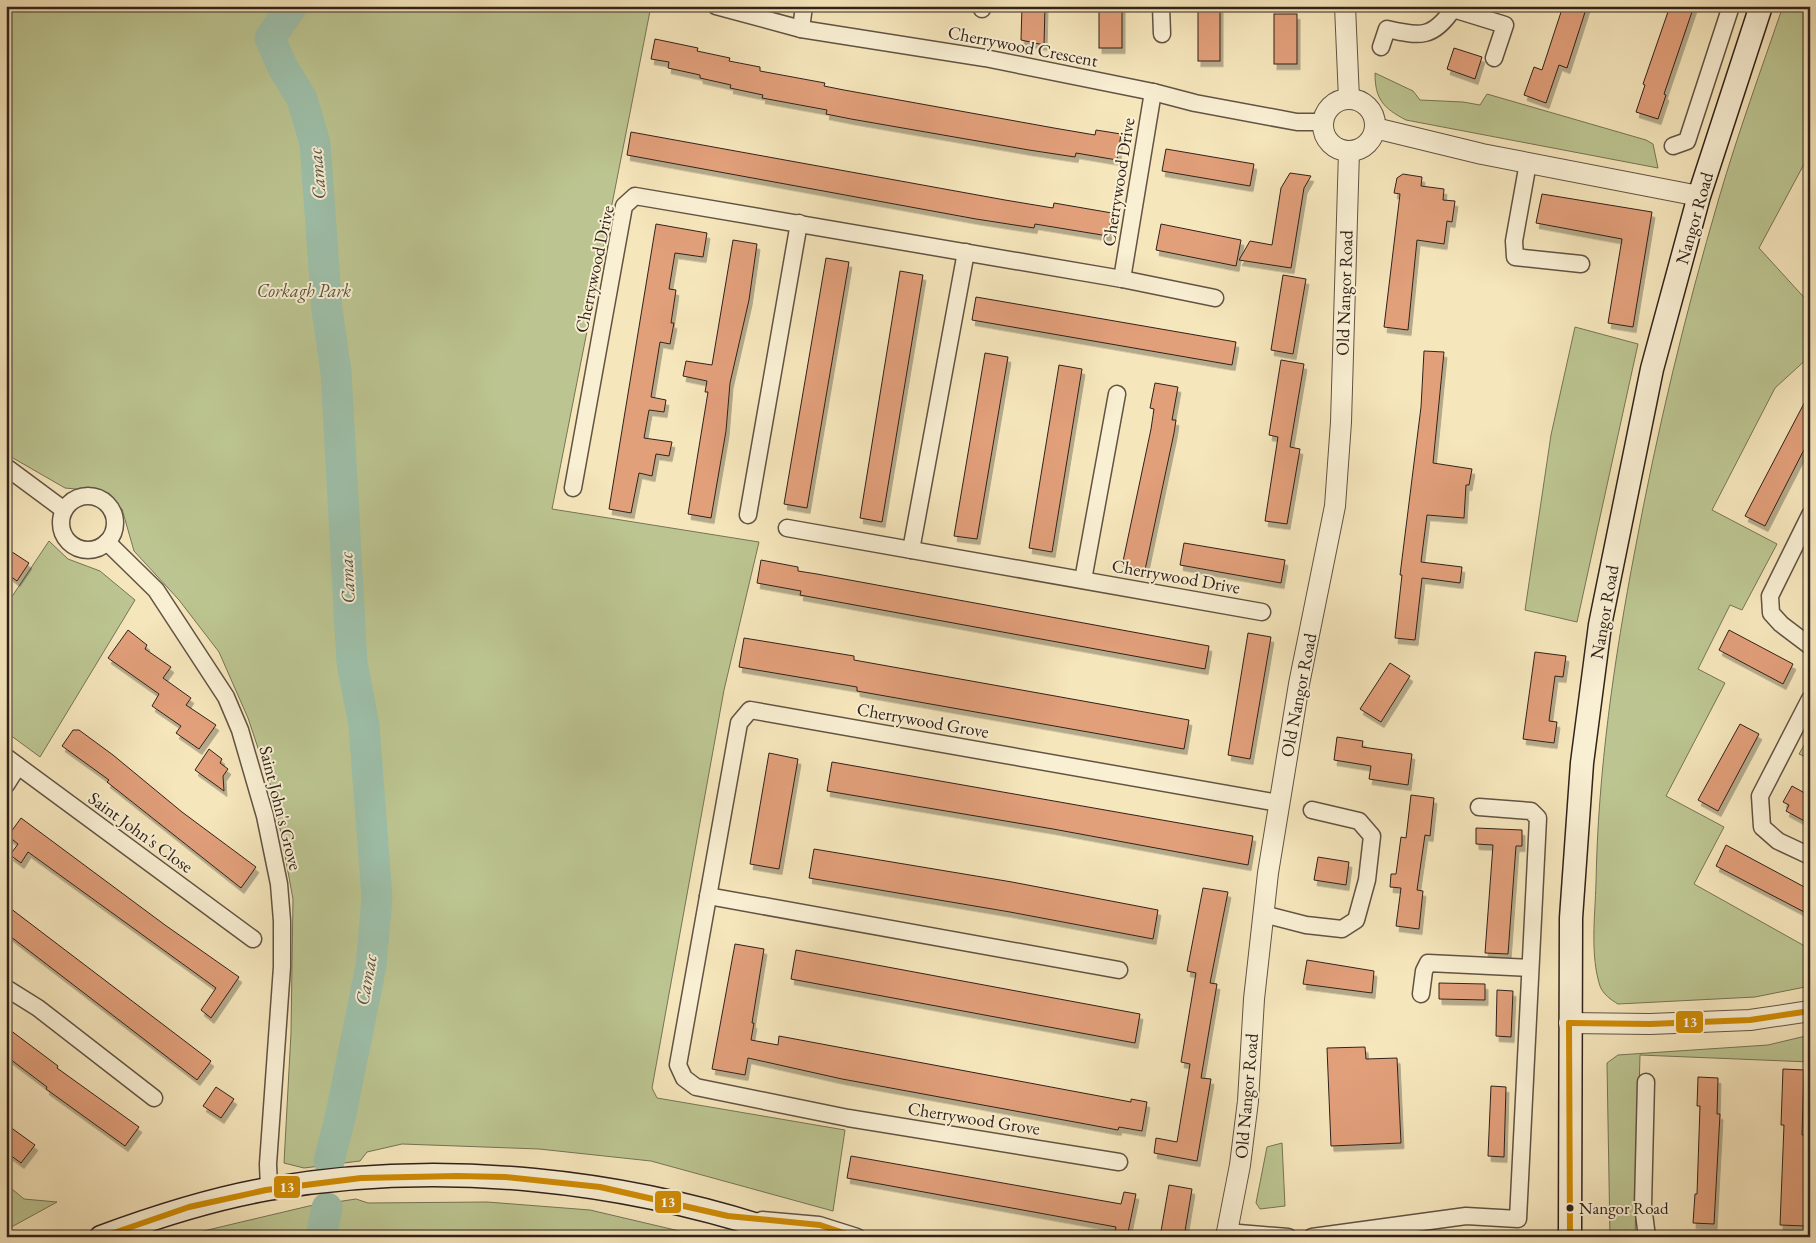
<svg xmlns="http://www.w3.org/2000/svg" width="1816" height="1243" font-family="'EB Garamond',serif">
<defs>
<filter id="shadow"><feDropShadow dx="3" dy="5.5" stdDeviation="0" flood-color="#0004"/></filter>
</defs>
<rect width="100%" height="100%" fill="#f6e6bc"/>
<filter id="stains"><feTurbulence type="fractalNoise" baseFrequency=".004" numOctaves="4"/><feColorMatrix values="0 0 0 0 .2 0 0 0 0 .09 0 0 0 0 .02 0 0 0 .5 -.17"/></filter>
<radialGradient id="worn" r=".72"><stop offset=".6" stop-color="#630" stop-opacity="0"/><stop offset="1" stop-color="#630" stop-opacity=".3"/></radialGradient>
<g fill="#bcc591" stroke="#767456">
<path d="M6,6H651L552,509L759,542L724,690L652,1088L657,1098L845,1130L833,1211L651,1161L539,1149L402,1144L367,1152L360,1161L304,1168L284,1163L291,1033L293,899L274,796L248,718L219,652L179,600L134,551L122,509L86,490L65,488L6,454Z"/>
<path d="M1783,6H1810V153L1759,248L1810,304V356L1775,388L1712,510L1777,544L1742,610L1730,605L1698,669L1725,683L1666,796L1724,827L1694,884L1810,949V986L1755,997L1618,1004C1611,1000 1603,994 1600,986C1590,955 1595,916 1596,883C1598,771 1614,660 1635,550C1657,431 1685,314 1719,198C1738,133 1761,70 1783,6Z"/>
<path d="M1375,73L1413,91L1420,100L1463,102L1480,105L1487,94L1646,140L1653,144L1658,168L1406,120C1383,108 1375,99 1375,73Z"/>
<path d="M1575,327L1638,344L1577,622L1525,610L1551,435Z"/>
<path d="M49,541L68,559L100,571L135,600L40,757L6,732V595L11,598Z"/>
<path d="M1810,735V759L1799,754Z"/>
<path d="M1810,1035V1062L1640,1055L1635,1237H1610L1607,1063L1618,1055L1768,1045Z"/>
<path d="M1282,1143L1285,1206L1260,1209L1256,1203L1267,1147Z"/>
<path d="M6,1184L24,1199L57,1202L6,1230Z"/>
<path d="M356,1199L368,1203L487,1202L590,1210L705,1237H178L309,1206Z"/>
</g>
<g fill="none" stroke-linecap="round" stroke-linejoin="round">
<g stroke="#9ec0aa" stroke-width="31">
<path d="M292,6L270,38L282,66L302,99L315,143L327,310L336,372L352,663L364,725L377,898L371,966L341,1114L329,1161"/>
<path d="M321,1237L327,1208"/>
</g>
</g>
<g fill="#e19f7a" stroke="#31221b" filter="url(#shadow)">
<path d="M1022,6H1045L1044,45L1021,40Z"/>
<rect x="1099" y="6" width="23" height="42"/>
<rect x="1198" y="6" width="22" height="55"/>
<path d="M1563,6H1587L1567,68L1559,65L1546,103L1524,95L1534,67L1542,70Z"/>
<path d="M1670,6H1694L1664,94L1666,95L1658,119L1636,112L1645,85L1643,84Z"/>
<rect x="1274" y="14" width="23" height="50"/>
<path d="M655,39L698,48L697,51L730,58L729,61L760,67V71L825,83L824,86L844,90L1054,128L1095,135L1096,130L1121,134L1117,160L1076,153L1075,157L1029,150L851,119L826,114L827,110L762,98L763,95L730,88L731,85L700,78V75L668,68L669,62L651,59Z"/>
<path d="M1454,48L1482,57L1475,79L1447,69Z"/>
<path d="M631,132L1005,200L1053,208L1054,203L1112,213L1108,236L1035,224L1034,228L976,219L627,155Z"/>
<path d="M1166,149L1254,164L1250,186L1162,171Z"/>
<path d="M1290,173L1311,176L1304,188L1291,268L1239,260L1250,241L1272,245L1281,188Z"/>
<path d="M1403,174L1422,177L1421,186L1444,189L1443,200L1455,201L1452,222L1447,221L1444,244L1417,240L1408,330L1384,327L1400,194L1394,193L1397,178Z"/>
<path d="M1542,194L1652,212L1633,327L1608,323L1622,239L1536,223Z"/>
<path d="M656,224L707,233L703,257L675,253L669,289L676,290L671,323H674L670,344L660,342L651,397L666,400L664,412L649,410L644,438L672,442L669,456L656,454L652,476L639,473L631,513L609,509Z"/>
<path d="M1161,224L1241,240L1236,266L1156,250Z"/>
<path d="M733,240L757,244L749,300L730,383L726,431L711,518L688,514L708,392H705L707,381L683,376L686,361L712,365Z"/>
<path d="M826,258L849,262L807,508L784,504Z"/>
<path d="M900,271L923,275L882,522L860,518Z"/>
<path d="M1283,275L1306,279L1293,354L1271,350Z"/>
<path d="M976,297L1236,342L1232,365L972,320Z"/>
<path d="M1424,351L1444,352L1433,463L1472,469L1469,485H1466L1464,518L1427,515L1421,562L1462,567L1460,583L1422,578L1415,640L1395,638L1402,575H1400L1421,407Z"/>
<path d="M985,353L1008,357L977,539L954,536Z"/>
<path d="M1281,360L1304,364L1290,447L1300,449L1287,524L1265,521L1278,437L1269,435Z"/>
<path d="M1059,365L1082,369L1052,552L1029,548Z"/>
<path d="M1155,383L1178,387L1172,420H1176L1174,433L1145,570L1122,566L1151,429L1154,409L1150,408Z"/>
<path d="M1810,392V438L1765,526L1745,516Z"/>
<path d="M1184,543L1285,560L1281,583L1180,565Z"/>
<path d="M6,548L29,563L17,581L6,573Z"/>
<path d="M761,560L798,567V571L817,574L1209,646L1205,669L800,595L801,591L757,583Z"/>
<path d="M128,630L147,645L145,649L171,667L163,678L191,698L186,705L216,725L199,749L176,733L181,726L152,706L159,694L108,658Z"/>
<path d="M1729,630L1793,664L1783,684L1719,650Z"/>
<path d="M1248,633L1271,637L1250,759L1228,755Z"/>
<path d="M744,638L854,656V660L1189,720L1184,749L857,691V687L739,667Z"/>
<path d="M1535,652L1566,656L1563,677L1555,676L1549,721L1557,722L1554,743L1523,739Z"/>
<path d="M1390,663L1410,676L1381,722L1360,709Z"/>
<path d="M1740,724L1759,734L1718,811L1698,800Z"/>
<path d="M73,730H79L113,755L182,812L256,867L241,888L107,782L109,780L62,746Z"/>
<path d="M1337,737L1363,741L1362,747L1412,754L1408,785L1369,779L1371,766L1334,760Z"/>
<path d="M209,749L222,759L220,763L228,769L223,776L224,791L195,770Z"/>
<path d="M769,753L798,759L779,869L750,864Z"/>
<path d="M832,762L1253,836L1248,865L1053,829L827,791Z"/>
<path d="M1792,786L1810,796V824L1786,811L1789,805L1783,802Z"/>
<path d="M1411,795L1434,798L1430,836L1425,835L1417,890L1423,891L1419,929L1396,926L1401,888L1390,887L1391,874H1396L1401,837L1406,838Z"/>
<path d="M21,818L165,925L239,977L211,1018L201,1010L216,988L28,852L21,863L10,855L18,844L8,836Z"/>
<path d="M1476,828L1522,830V846H1516L1508,954L1485,953L1493,845L1476,844Z"/>
<path d="M1726,845L1810,890V915L1716,866Z"/>
<path d="M814,849L1012,882L1158,910L1153,939L1010,912L809,878Z"/>
<path d="M1318,857L1349,862L1346,885L1314,880Z"/>
<path d="M1203,888L1228,892L1210,983L1217,984L1201,1078L1211,1079L1197,1161L1154,1153L1156,1138L1177,1142L1190,1064L1181,1062L1196,973L1187,971Z"/>
<path d="M6,905L211,1061L197,1080L6,933Z"/>
<path d="M735,944L764,949L752,1023H754L751,1040L778,1045L779,1036L1131,1102V1099L1147,1102L1142,1131L1119,1127L1118,1130L842,1079L748,1058L745,1075L712,1069Z"/>
<path d="M796,950L1140,1014L1135,1043L791,979Z"/>
<path d="M1307,960L1374,971L1372,993L1303,984Z"/>
<path d="M1439,983L1485,984V1000L1439,999Z"/>
<path d="M1497,990L1513,991L1511,1037L1496,1036Z"/>
<path d="M6,1027L58,1066L57,1068L139,1127L125,1146L46,1089L47,1087L6,1056Z"/>
<path d="M1365,1047L1366,1059L1397,1058L1401,1143L1331,1146L1327,1048Z"/>
<path d="M1783,1069L1804,1070L1802,1135H1809L1805,1226L1780,1225L1784,1125H1781Z"/>
<path d="M1698,1077L1718,1078L1717,1114H1720L1714,1224L1693,1223L1695,1194H1697L1700,1106H1697Z"/>
<path d="M1491,1086L1506,1087L1504,1157L1488,1156Z"/>
<path d="M216,1087L234,1099L221,1118L203,1106Z"/>
<path d="M6,1124L35,1145L21,1163L6,1152Z"/>
<path d="M851,1156L1121,1204L1124,1192L1136,1194L1127,1237H1114L1116,1227L847,1178Z"/>
<path d="M1169,1185L1192,1189L1184,1237H1160Z"/>
</g>
<g fill="none" stroke-linecap="round" stroke-linejoin="round">
<g stroke="#625343" stroke-width="19">
<g id="minor">
<path d="M716,6L801,29L985,58L1153,92L1195,103L1297,122H1323"/>
<path d="M1161,6L1162,34"/>
<path d="M1454,6L1453,9L1505,25L1494,58"/>
<path d="M982,9V6"/>
<path d="M801,29L804,6"/>
<path d="M1381,47L1387,29C1421,37 1433,38 1453,9"/>
<path d="M1673,146L1687,141L1731,6"/>
<path d="M1528,163L1514,241L1515,257L1581,264"/>
<path d="M1122,279L1153,92"/>
<path d="M6,467L64,510"/>
<path d="M573,488L624,206L635,196L1122,279L1215,298"/>
<circle cx="88" cy="523" r="27"/>
<path d="M748,515L799,223"/>
<path d="M1810,515L1770,596L1771,613L1781,624L1810,646"/>
<path d="M787,528L1262,612"/>
<path d="M107,542L156,590L226,697L240,730L265,816L279,884L282,921V967L268,1164L269,1189"/>
<path d="M911,550L966,252"/>
<path d="M1083,580L1117,394"/>
<path d="M1810,699L1760,796L1762,827L1778,841L1810,856"/>
<path d="M6,757L253,939"/>
<path d="M6,785L18,766"/>
<path d="M708,896L1119,970"/>
<path d="M1263,914L1306,925L1342,929L1356,920L1367,880L1372,836L1359,821L1312,810"/>
<path d="M6,988L38,1008L154,1098"/>
<path d="M1421,994L1424,971L1428,963L1529,968"/>
<path d="M1646,1082L1643,1206L1647,1237"/>
<path d="M1119,1162L848,1118L696,1087L684,1078L678,1065L739,723L750,710L1278,803"/>
<path d="M762,1220L819,1225L857,1237"/>
<path d="M1227,1232L1288,1237"/>
<path d="M1312,1237L1466,1216L1518,1219L1538,818L1531,811L1479,807"/>
</g>
</g>
<g stroke="#625343" stroke-width="22">
<g id="tertiary">
<path d="M1345,6L1349,99"/>
<circle cx="1349" cy="125" r="26"/>
<path d="M1375,128L1482,154L1699,196"/>
<path d="M1569,1023L1650,1024L1750,1020L1810,1011"/>
<path d="M1226,1237L1240,1165L1248,1101L1254,999L1268,873L1299,684L1335,506L1341,422L1349,151"/>
</g>
</g>
<g stroke="#31221b" stroke-width="25">
<g id="secondary">
<path d="M101,1237C155,1217 211,1199 268,1189C443,1159 627,1179 794,1237"/>
<path d="M1570,1237L1571,918L1582,763L1600,625L1652,369L1699,196L1761,6"/>
</g>
</g>
<use href="#minor" stroke="#f9efd3" stroke-width="16"/>
<use href="#tertiary" stroke="#f9efd3" stroke-width="20"/>
<use href="#secondary" stroke="#f9efd3" stroke-width="22"/>
<g stroke="#f9efd3" stroke-width="10">
<g id="bus-1">
<path d="M1569,1023L1650,1024L1750,1020L1810,1011"/>
<path d="M1569,1023L1570,1237"/>
<path d="M102,1237L189,1207L266,1190L361,1178L457,1176L505,1177L600,1187L728,1216L820,1225L856,1237"/>
</g>
</g>
<use href="#bus-1" stroke="#cf8c05" stroke-width="6"/>
</g>
<circle fill="#31221b" stroke="#f9efd3" stroke-width="2" cx="1570" cy="1208" r="4.5"/>
<g text-anchor="middle" dominant-baseline="central" stroke-width="4" stroke-linejoin="round" paint-order="stroke">
<g font-size="17" fill="#31221b" stroke="#f9efd3" text-anchor="start">
<text x="1579" y="1208">Nangor Road</text>
</g>
<g font-size="18" fill="#31221b" stroke="#f9efd3">
<text transform="translate(1023 46) rotate(11)">Cherrywood Crescent</text>
<text transform="translate(1118 182) rotate(-81)">Cherrywood Drive</text>
<text transform="translate(1694 218) rotate(-74)">Nangor Road</text>
<text transform="translate(594 269) rotate(-78)">Cherrywood Drive</text>
<text transform="translate(1344 293) rotate(-88)">Old Nangor Road</text>
<text transform="translate(1176 576) rotate(10)">Cherrywood Drive</text>
<text transform="translate(1604 612) rotate(-80)">Nangor Road</text>
<text transform="translate(1298 695) rotate(-79)">Old Nangor Road</text>
<text transform="translate(923 720) rotate(10)">Cherrywood Grove</text>
<text transform="translate(281 808) rotate(76)">Saint John's Grove</text>
<text transform="translate(141 832) rotate(36)">Saint John's Close</text>
<text transform="translate(1246 1096) rotate(-85)">Old Nangor Road</text>
<text transform="translate(974 1118) rotate(9)">Cherrywood Grove</text>
</g>
<g font-size="18" font-style="italic" fill="#5b533e" stroke="#f9efd3">
<text x="304" y="290">Corkagh Park</text>
</g>
<g font-size="19" font-style="italic" fill="#525146" stroke="#f9efd3">
<text transform="translate(317 174) rotate(-95)">Camac</text>
<text transform="translate(347 578) rotate(-93)">Camac</text>
<text transform="translate(366 980) rotate(-80)">Camac</text>
</g>
</g>
<g stroke="#f9efd3" stroke-width="2">
<rect x="1675" y="1010" width="29" height="24" rx="5" fill="#cf8c05"/>
<rect x="273" y="1175" width="28" height="24" rx="5" fill="#cf8c05"/>
<rect x="654" y="1190" width="28" height="24" rx="5" fill="#cf8c05"/>
</g>
<g font-size="14" text-anchor="middle" font-weight="bold" fill="#fff">
<text x="1690" y="1027">13</text>
<text x="287" y="1192">13</text>
<text x="668" y="1207">13</text>
</g>
<rect width="1816" height="1243" fill="none" stroke="#f6e6bc" stroke-width="25"/>
<rect x="8" y="8" width="1801" height="1228" fill="none" stroke="#31221b" stroke-width="2.5"/>
<rect x="12" y="12" width="1791" height="1218" fill="none" stroke="#31221b"/>
<rect width="100%" height="100%" filter="url(#stains)"/>
<rect width="100%" height="100%" fill="url(#worn)"/>
</svg>
